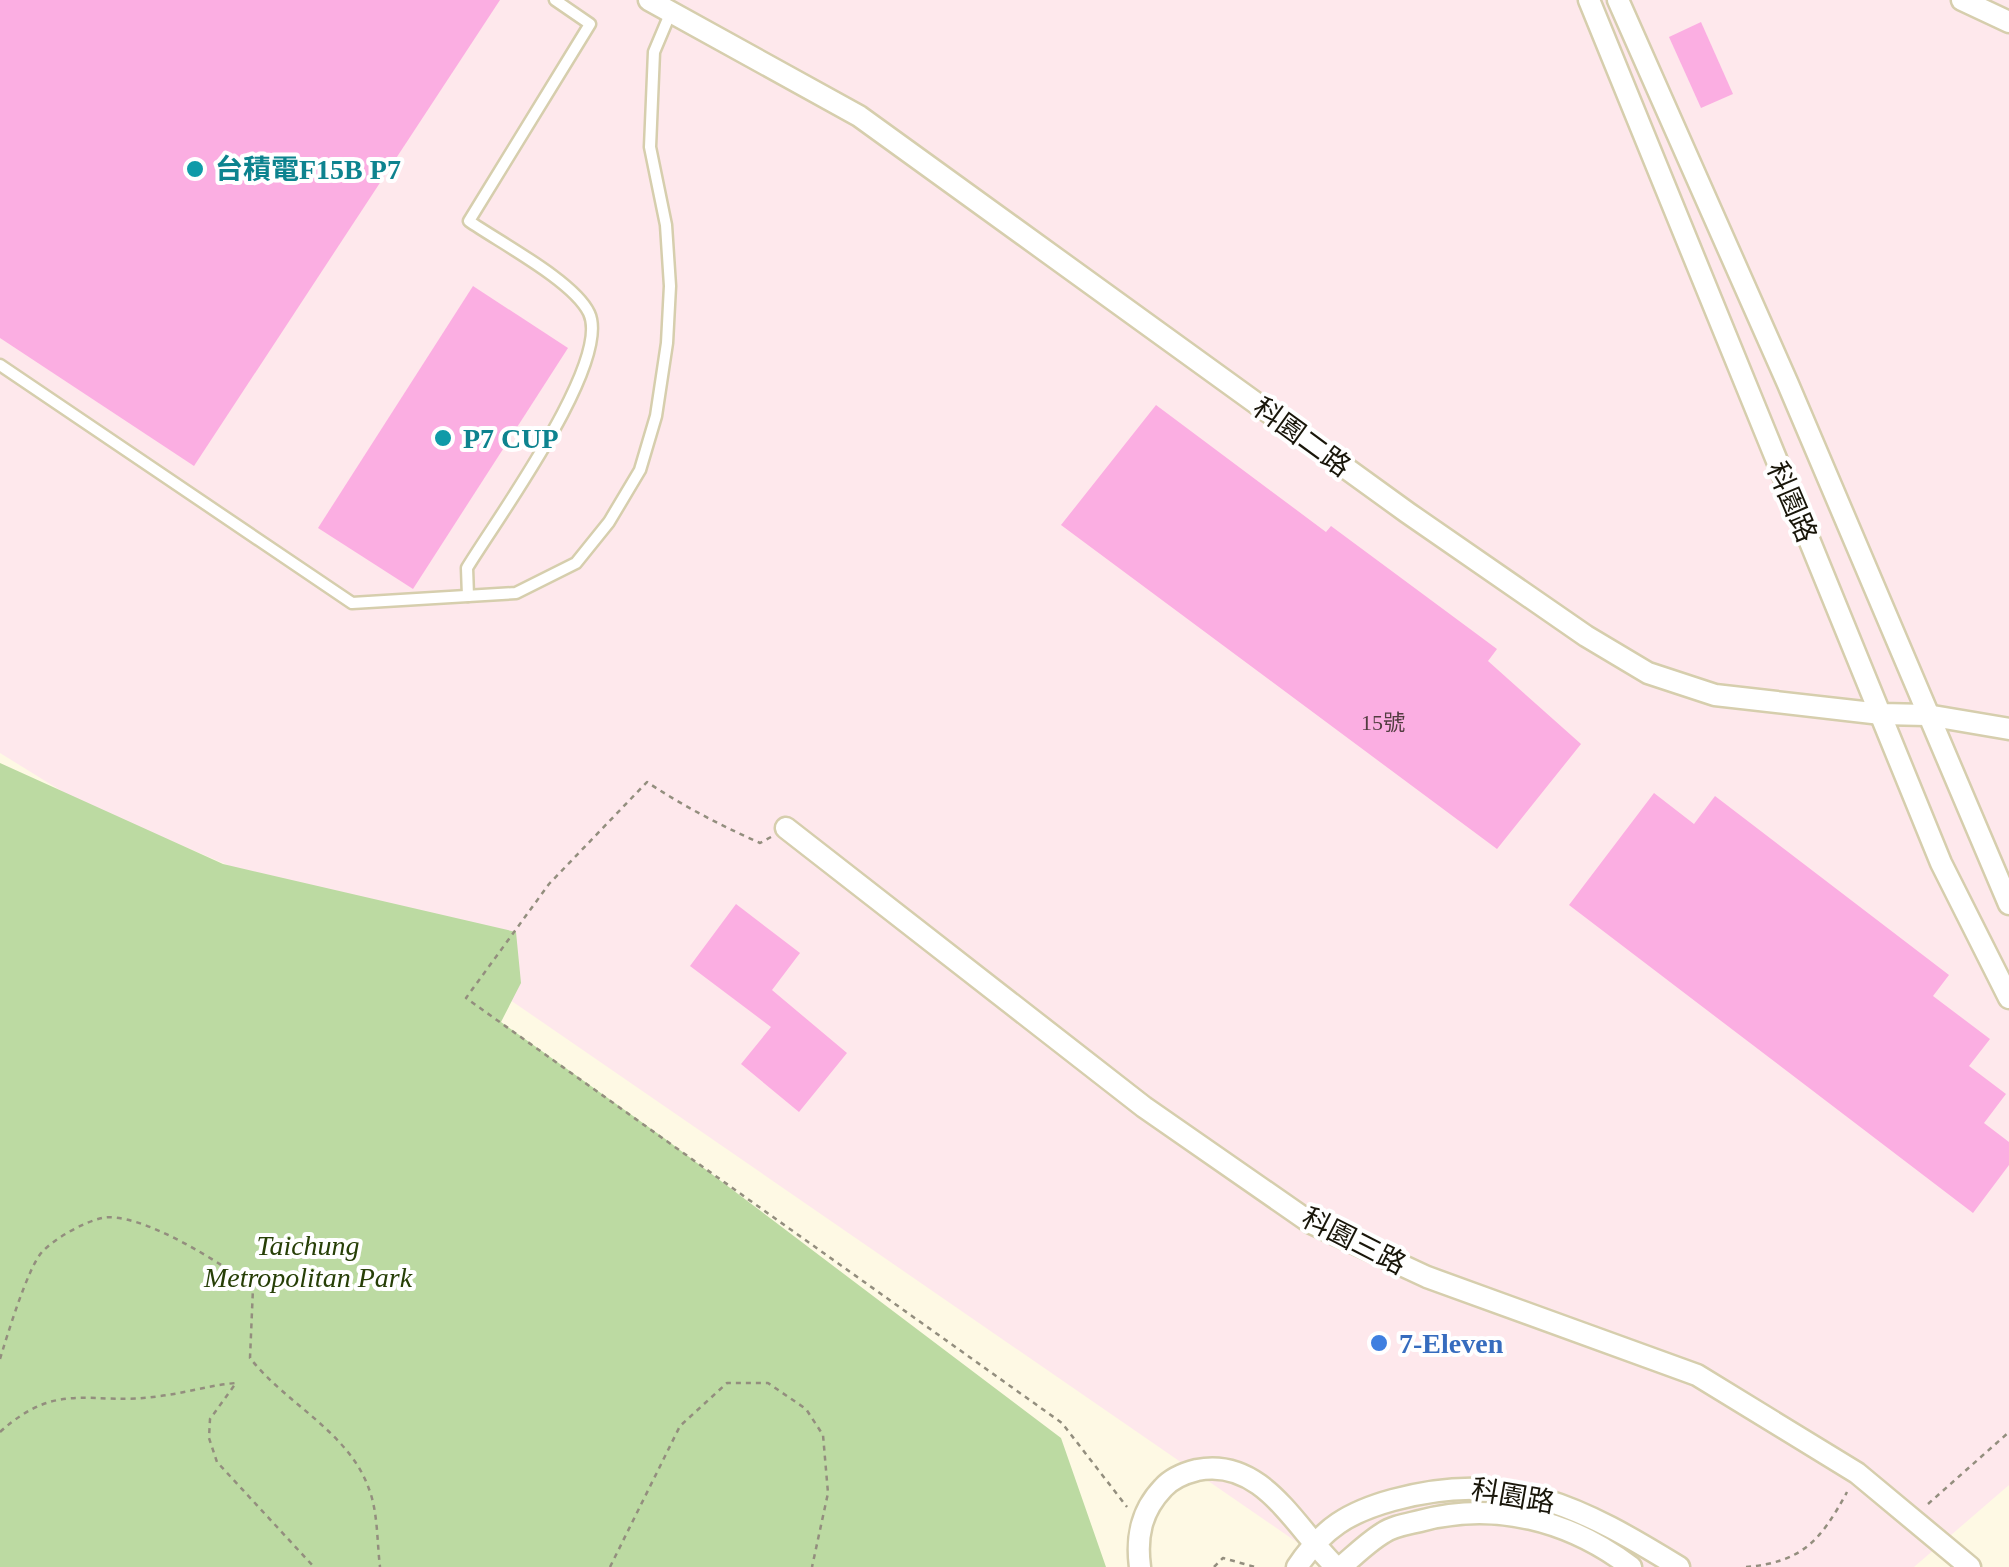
<svg xmlns="http://www.w3.org/2000/svg" width="2009" height="1567" font-family="'Times New Roman','Noto Sans TC',serif">
<rect width="100%" height="100%" fill="#fef9e4"/>
<path fill="#fee8ec" d="M0,0H2009V1485L1914,1567H1333L503,995L372,927L76,800L0,753Z"/>
<path fill="#bcdaa2" d="M0,763L223,864L516,932L521,983L501,1022L664,1138L1061,1438L1106,1567H0Z"/>
<g fill="#fbaee2">
<path d="M0,0H500L194,466L0,338Z"/>
<path d="M1701,22L1733,94L1701,108L1669,37Z"/>
<path d="M473,286L568,348L413,589L318,528Z"/>
<path d="M1156,405L1326,532L1331,526L1497,649L1488,661L1581,744L1497,849L1061,525Z"/>
<path d="M1654,793L1694,824L1715,796L1949,975L1933,996L1990,1039L1969,1066L2006,1094L1984,1123L2009,1142V1165L1973,1213L1569,905Z"/>
<path d="M736,904L800,953L772,990L847,1053L799,1112L741,1064L771,1027L690,966Z"/>
</g>
<g fill="none" stroke-linecap="round" stroke-linejoin="round">
<g stroke="#d6cead" stroke-width="15">
<g id="service">
<path d="M0,365L352,603L516,593L576,563L609,522L640,470L656,416L667,343L670,286L666,225L650,147L654,52L670,14"/>
<path d="M468,596L467,568C496,520 612,362 589,313C574,281 499,242 469,221L590,24L555,0"/>
</g>
</g>
<g stroke="#d6cead" stroke-width="25">
<g id="minor">
<path d="M649,0L859,116L1408,513L1586,636L1648,673L1715,695L1881,714L1927,715L2009,729"/>
<path d="M1589,0L1941,863L2009,998"/>
<path d="M1618,0L1788,384L2009,904"/>
<path d="M1962,0L2009,22"/>
<path d="M786,828L1144,1107L1311,1223L1427,1277L1697,1375L1857,1473L1970,1567"/>
<path d="M1140,1567C1136,1537 1141,1511 1163,1488C1171,1479 1185,1473 1197,1470C1263,1457 1295,1528 1336,1567"/>
<path d="M1297,1567C1323,1528 1349,1512 1393,1500C1509,1468 1583,1508 1679,1567"/>
<path d="M1341,1567C1354,1556 1368,1542 1383,1533C1393,1526 1408,1524 1420,1521C1495,1501 1569,1520 1631,1567"/>
</g>
</g>
<g stroke="#938e7e" stroke-width="2.5" stroke-dasharray="5 5" stroke-linecap="butt">
<path d="M771,837L760,843C720,825 683,806 647,782L549,884L466,998L1062,1423L1127,1507"/>
<path d="M0,1359C7,1336 28,1267 42,1252C55,1238 84,1222 102,1218C138,1210 226,1265 253,1288L250,1358C286,1404 349,1432 369,1489C378,1512 377,1543 380,1567"/>
<path d="M0,1432C60,1378 91,1407 160,1396C186,1393 210,1385 236,1383L210,1419L209,1438L217,1462L314,1567"/>
<path d="M1928,1504L2009,1432"/>
<path d="M610,1567L680,1426L727,1383H768L806,1409L823,1435L828,1493L812,1567"/>
<path d="M1214,1567L1223,1558L1255,1567"/>
<path d="M1746,1567C1803,1562 1821,1540 1847,1492"/>
</g>
<use href="#service" stroke="#fff" stroke-width="10"/>
<use href="#minor" stroke="#fff" stroke-width="20"/>
</g>
<g fill="#0f9aa8" stroke="#fff" stroke-width="4">
<circle cx="195" cy="169" r="10"/>
<circle cx="443" cy="438" r="10"/>
</g>
<circle fill="#3f7fe0" stroke="#fff" stroke-width="4" cx="1379" cy="1343" r="10"/>
<g text-anchor="middle" dominant-baseline="central" stroke-width="8" stroke-linejoin="round" paint-order="stroke">
<g font-size="22" fill="#523c40">
<text x="1383" y="722">15號</text>
</g>
<g font-size="28" font-weight="bold" fill="#0d838f" stroke="#fff" text-anchor="start">
<text x="215" y="169">台積電F15B P7</text>
<text x="463" y="438">P7 CUP</text>
</g>
<g font-size="28" fill="#19160a" stroke="#fff">
<text transform="translate(1302 437) rotate(36)">科園二路</text>
<text transform="translate(1792 502) rotate(67)">科園路</text>
<text transform="translate(1354 1241) rotate(27)">科園三路</text>
<text transform="translate(1513 1496) rotate(10)">科園路</text>
</g>
<g font-size="28" font-style="italic" fill="#273f07" stroke="#fff">
<text x="308" y="1245">Taichung<tspan x="308" dy="32">Metropolitan Park</tspan></text>
</g>
<g font-size="28" font-weight="bold" fill="#366cbe" stroke="#fff" text-anchor="start">
<text x="1399" y="1343">7-Eleven</text>
</g>
</g>
</svg>
